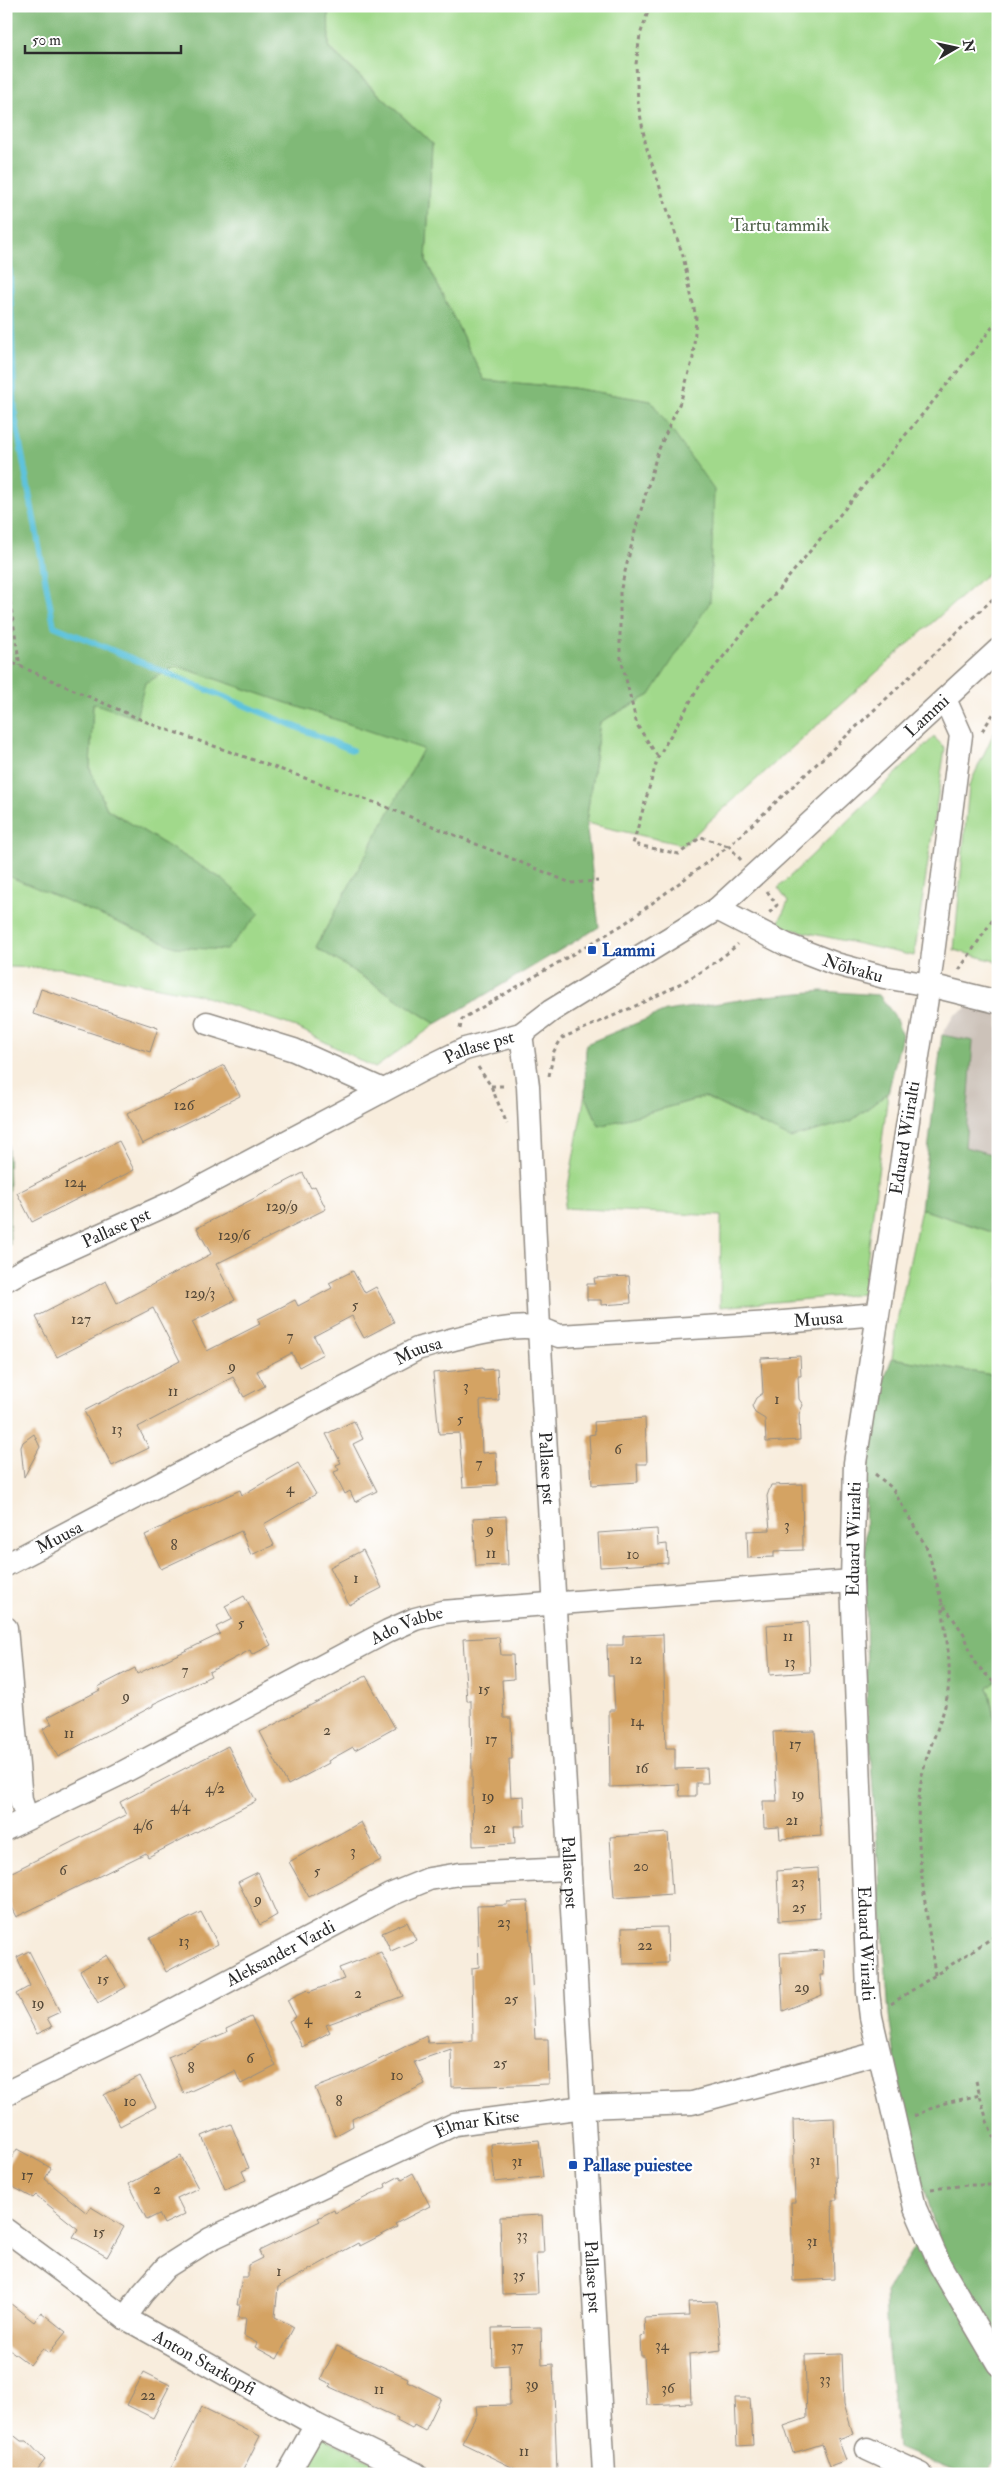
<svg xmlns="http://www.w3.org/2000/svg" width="1004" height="2480" font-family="'IM FELL Double Pica',serif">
<rect width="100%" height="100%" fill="#fff"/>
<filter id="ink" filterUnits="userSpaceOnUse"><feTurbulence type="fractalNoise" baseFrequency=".02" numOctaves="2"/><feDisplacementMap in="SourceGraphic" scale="10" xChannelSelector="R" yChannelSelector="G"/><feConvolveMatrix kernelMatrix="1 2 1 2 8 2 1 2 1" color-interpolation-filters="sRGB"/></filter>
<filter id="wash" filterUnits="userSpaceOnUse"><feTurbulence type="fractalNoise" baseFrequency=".0096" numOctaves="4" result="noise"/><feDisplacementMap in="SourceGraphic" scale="20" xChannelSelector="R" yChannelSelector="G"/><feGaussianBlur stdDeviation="1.12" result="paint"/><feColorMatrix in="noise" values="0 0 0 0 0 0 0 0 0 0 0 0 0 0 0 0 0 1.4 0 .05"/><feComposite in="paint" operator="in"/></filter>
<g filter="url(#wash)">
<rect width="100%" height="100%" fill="#f8eddd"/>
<path fill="#ccc2b9" d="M977,1003L998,1007V1156L965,1147L973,1041L942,1035L954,1015Z"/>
<g fill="#a1d98b" stroke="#66825b">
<path d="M328,6H998V564L683,845L586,823L600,722L650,695V401L572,388L484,380L426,261L432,144L329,47Z"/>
<path d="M177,666L424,749L316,947L436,1024L375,1068L296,1027L200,995L61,968L6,967V874L222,879L107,809L90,769L93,703L145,683Z"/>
<path d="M998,724V962L954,950L969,786Z"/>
<path d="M934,737L945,748L914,956L777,926L788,902L778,888Z"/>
<path d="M888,1093L863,1294L720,1307L721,1216L564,1208L585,1094L599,1126L705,1097L751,1120L851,1121Z"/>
<path d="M921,1209L998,1234V1376L892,1358L896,1326Z"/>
<path d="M998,1679V1732L988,1687Z"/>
<path d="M321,2436L398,2474H301Z"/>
</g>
<g fill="#80b977" stroke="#567251">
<path d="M6,6H328L329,48L432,144L426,261L484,380L572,388L651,401L714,490L710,602L650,695L600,722L586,823L599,927L436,1024L316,947L423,749L177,666L145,683L136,718L93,703L90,769L107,809L222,879L260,913L226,950L175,947L6,875Z"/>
<path d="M822,991L879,995L894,1015L902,1035L888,1093L851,1121L790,1138L705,1097L599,1126L585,1094L586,1044L666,1011L767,996Z"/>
<path d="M942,1035L973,1041L965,1147L998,1156V1234L921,1209Z"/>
<path d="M6,1051L10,1245L6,1248Z"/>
<path d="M892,1358L998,1376V1679L988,1687C997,1731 1000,1754 994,1798L998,1802V2457L986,2474H961L898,2448L887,2341L885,2293L928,2225L941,2251L900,2092L889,2015L867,1706L865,1466L879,1393Z"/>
</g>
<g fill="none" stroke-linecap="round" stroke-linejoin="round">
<path stroke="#5ec3dc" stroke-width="6" d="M6,168L15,417L54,626L352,750"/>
</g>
<g id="blocks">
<g fill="#d4a363">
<path d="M41,989L158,1028L150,1052L33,1014Z"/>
<path d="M224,1065L240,1096L142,1144L127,1114Z"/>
<path d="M119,1141L134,1170L32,1222L17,1193Z"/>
<path d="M303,1173L311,1188L315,1186L326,1209L216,1264L235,1300L192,1322L207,1351L260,1324L258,1319L295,1300L298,1306L332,1288L329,1283L353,1271L365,1293L376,1287L394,1322L364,1338L352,1316L314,1336L323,1354L299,1367L292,1353L257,1371L265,1386L244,1397L233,1377L138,1427L149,1448L112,1466L84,1411L180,1361L153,1308L57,1357L36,1317L106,1281L117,1303L211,1254L197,1228Z"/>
<path d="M629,1276L631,1303L601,1305V1300H587V1284H595L594,1278Z"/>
<path d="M800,1356L801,1376H798L799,1399L803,1405L799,1414L800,1440L766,1442L765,1419L755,1413L752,1406L756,1398L763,1393L761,1358Z"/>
<path d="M483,1368V1370L497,1369L499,1400L480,1401L482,1453L496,1452L497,1485L463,1487L459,1433L439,1434L433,1373Z"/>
<path d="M645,1418L647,1464H637L638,1482L592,1485L589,1435L595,1434L594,1422Z"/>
<path d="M354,1421L363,1439L353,1444L377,1491L355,1502L350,1491L345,1494L334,1472L339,1470L336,1465L341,1463L326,1434Z"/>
<path d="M34,1434L40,1447L24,1477L21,1447L23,1442Z"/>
<path d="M298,1463L316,1494L264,1524L274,1545L251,1555L241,1531L161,1569L145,1535L240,1490L242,1495Z"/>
<path d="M802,1484L803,1550L774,1551V1557L748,1558L747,1531L770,1530L767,1496L771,1485Z"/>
<path d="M506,1516L508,1565L476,1566L473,1518Z"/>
<path d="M657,1529L658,1545L667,1544L668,1563L600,1567L598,1533Z"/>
<path d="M363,1550L382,1588L349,1605L330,1567Z"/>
<path d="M244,1596L271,1645L252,1655L250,1650L209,1672L211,1676L153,1704V1706L58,1757L43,1729L52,1724L48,1717L100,1690L98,1687L135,1668L137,1674L220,1634L216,1627L232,1619L225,1606Z"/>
<path d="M808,1622L810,1672L770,1675L767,1625Z"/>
<path d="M663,1634L666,1748H675V1769L707,1768L708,1783H696V1796H680L679,1784L610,1787L609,1710H615L613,1675H608L607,1645H623V1636Z"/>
<path d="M499,1637L501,1655H513L514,1679L502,1680L504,1718H511L512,1759H509L511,1797L524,1796L525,1826H514L515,1844L473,1846L471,1701H467L463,1639Z"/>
<path d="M366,1676L395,1728L355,1750L353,1747L328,1761L329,1763L288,1785L260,1732Z"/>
<path d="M815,1731L821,1836L780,1839L779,1827L764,1828L763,1801H777L773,1732Z"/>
<path d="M228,1746L256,1801L148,1857L146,1853L16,1917L6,1897V1875L126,1815L120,1802Z"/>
<path d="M361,1822L381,1860L309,1897L289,1862Z"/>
<path d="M668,1833L672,1894L614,1898L610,1837Z"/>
<path d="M818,1868L820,1918L779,1921L777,1871Z"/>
<path d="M258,1872L277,1915L260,1925L238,1882Z"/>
<path d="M528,1901L535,2039H548L549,2084L452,2087L451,2049L414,2062L425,2084L352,2119L353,2126L335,2136L315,2088L349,2075L426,2036L428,2043L473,2041L472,1968L479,1967L477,1906L507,1905V1902Z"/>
<path d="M201,1912L218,1944L166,1972L150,1938Z"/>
<path d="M407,1922L416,1940L391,1951L382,1933Z"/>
<path d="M667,1927L668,1963L623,1964L622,1928Z"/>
<path d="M823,1950L824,1975H820L822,1995L783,2011L780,1953Z"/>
<path d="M29,1951L60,2012L47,2018L52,2027L37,2034L16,1994L30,1986L17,1957Z"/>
<path d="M381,1952L403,1996L326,2025L330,2032L302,2047L289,2021L296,2017L287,2000L307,1990L309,1992L344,1979L339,1968Z"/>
<path d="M107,1955L126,1987L98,2003L80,1971Z"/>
<path d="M251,2017L276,2066L241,2084L235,2071L184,2094L168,2057L227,2032L226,2029Z"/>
<path d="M140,2076L156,2107L120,2126L104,2095Z"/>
<path d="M834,2118L837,2200H832L834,2279L793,2281L791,2202H795L793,2120Z"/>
<path d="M231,2124L249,2168L242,2171L246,2180L225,2189L202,2136Z"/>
<path d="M539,2140L543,2177L495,2182L491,2144Z"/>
<path d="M17,2149L51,2168L45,2179L87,2213L91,2207L124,2227L107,2257L73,2237L78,2229L36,2195L33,2198L6,2183V2168Z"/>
<path d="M181,2156L198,2188L177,2198L185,2214L164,2224L159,2214L147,2220L129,2184Z"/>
<path d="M413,2173L430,2206L395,2224L397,2227L360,2246L358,2243L278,2287L275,2317L294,2327L277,2359L255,2347L257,2343L244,2336L246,2318H238L240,2305H237L242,2277H248V2265L262,2258L259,2251L320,2221L318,2218L334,2210L335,2213L386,2187L385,2184L400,2176L402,2179Z"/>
<path d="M542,2215L544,2253H536L538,2293L502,2294L500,2217Z"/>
<path d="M6,2300L34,2322L41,2312L66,2332L49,2353L43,2348L30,2365L6,2347Z"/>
<path d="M716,2301L721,2350L689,2354L691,2403L647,2405L644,2356H641L640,2336L645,2335L644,2318L689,2316L688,2302Z"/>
<path d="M541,2327L542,2365L553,2364L557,2471L524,2473L462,2443L477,2414L476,2406L510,2405L509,2365L493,2366L492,2328Z"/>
<path d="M337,2346L408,2378L407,2381L441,2398L425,2431L414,2425L412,2429L397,2421L398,2418L330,2387L331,2384L321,2379Z"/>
<path d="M842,2354L844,2404L853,2434L838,2439L846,2460L830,2466L822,2444L793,2453L784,2426L807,2418L805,2355Z"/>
<path d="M144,2372L170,2385L153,2418L127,2405Z"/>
<path d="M735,2398H750L753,2445L737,2446Z"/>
<path d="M202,2407L260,2436L241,2474H168Z"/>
<path d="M6,2429L21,2441H27L45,2460L34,2474H6Z"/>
</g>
</g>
</g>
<g filter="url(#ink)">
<use href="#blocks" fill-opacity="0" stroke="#928c84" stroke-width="1"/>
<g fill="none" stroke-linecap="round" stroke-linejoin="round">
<g stroke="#928c84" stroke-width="25">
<g id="minor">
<path id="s1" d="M945,699L961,735L929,985L855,1463L852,1581L868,1992L871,2017L915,2208L940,2265L998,2364"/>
<path id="s2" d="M717,909L787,945L836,964L884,977L929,985L998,1002"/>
<path d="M207,1023L294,1050L383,1090"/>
<path id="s3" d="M521,1034L528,1086L539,1328L604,2474"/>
<path id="s4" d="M6,1280L27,1268L173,1202L424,1069L465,1049L521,1034L551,1011L717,909L998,650"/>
<path id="s5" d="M6,1565L417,1349C447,1341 511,1321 540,1329C547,1330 553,1334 559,1336L772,1323L877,1314"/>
<path d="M6,1628L21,1800L27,1818"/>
<path id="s6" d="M6,1829L118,1775L388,1631L415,1619L442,1612L852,1581"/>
<path id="s7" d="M6,2095L14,2089L149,2023L390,1895L429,1879L460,1874L570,1869"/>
<path id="s8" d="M6,2230L125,2318L316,2425L416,2474"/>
<path id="s9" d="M125,2318L142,2294L166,2267L210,2239L455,2124L584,2107L692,2103L878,2053"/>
<path d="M867,2449L921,2474"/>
<path d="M288,2474L316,2425"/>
</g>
</g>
<g stroke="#928c84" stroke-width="3" stroke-dasharray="4 4" stroke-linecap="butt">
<path d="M650,6L640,35L636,64L638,103L646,146L683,256L696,318L693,358L681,400L658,451L635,531L620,592V654L637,725L658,757"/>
<path d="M6,562L11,608L20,666"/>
<path d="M6,660L151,724L379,804L571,883L598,881"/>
<path d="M982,731L998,707"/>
<path d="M728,846L701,837L679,854L633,844L658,757L700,685L958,371L998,320"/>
<path d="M741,860L729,846L998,594"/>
<path d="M767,891L777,905L769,913"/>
<path d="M959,970L998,912"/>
<path d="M460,1029L462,1019L624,924L729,846"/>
<path d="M478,1067L491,1086L507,1124"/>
<path d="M549,1076L554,1051L562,1038C617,1014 694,984 738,944"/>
<path d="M491,1086H506"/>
<path d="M875,1474L892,1488L928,1550L942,1603L964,1634L975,1663L998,1687"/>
<path d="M935,1975C928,1918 912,1837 921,1782C925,1751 944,1722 948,1691C952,1663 945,1631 942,1603"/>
<path d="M891,2004L998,1934"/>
<path d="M976,2081L987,2121L998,2148"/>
<path d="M914,2116L941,2104L980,2095"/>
<path d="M931,2189L968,2185H998"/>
</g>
<use href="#minor" stroke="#fff" stroke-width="22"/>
</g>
</g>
<g fill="#1a4fb4" stroke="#fff" stroke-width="2">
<rect x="587" y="945" width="10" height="10" rx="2.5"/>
<rect x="568" y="2160" width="10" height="10" rx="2.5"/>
</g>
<g text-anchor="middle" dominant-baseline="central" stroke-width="4.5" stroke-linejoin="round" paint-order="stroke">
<g font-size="15" fill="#554939">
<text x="184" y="1105">126</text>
<text x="75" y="1182">124</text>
<text x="282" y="1206">129/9</text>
<text x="234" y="1235">129/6</text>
<text x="200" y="1293">129/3</text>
<text x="355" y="1305">5</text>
<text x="81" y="1319">127</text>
<text x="290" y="1336">7</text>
<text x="232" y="1366">9</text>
<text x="466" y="1386">3</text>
<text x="173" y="1391">11</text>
<text x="777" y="1399">1</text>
<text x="460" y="1419">5</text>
<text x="117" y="1429">13</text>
<text x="618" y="1449">6</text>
<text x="479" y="1463">7</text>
<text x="290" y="1488">4</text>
<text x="787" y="1525">3</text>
<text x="490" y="1529">9</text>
<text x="174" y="1545">8</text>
<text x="491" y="1553">11</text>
<text x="633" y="1554">10</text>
<text x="356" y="1578">1</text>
<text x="241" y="1623">5</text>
<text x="788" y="1636">11</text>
<text x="636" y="1659">12</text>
<text x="790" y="1662">13</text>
<text x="185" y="1670">7</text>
<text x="484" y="1689">15</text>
<text x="126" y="1696">9</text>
<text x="637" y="1721">14</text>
<text x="327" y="1730">2</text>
<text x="69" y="1733">11</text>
<text x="491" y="1739">17</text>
<text x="795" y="1744">17</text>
<text x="642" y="1768">16</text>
<text x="215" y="1788">4/2</text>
<text x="798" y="1794">19</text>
<text x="488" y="1796">19</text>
<text x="180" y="1806">4/4</text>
<text x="792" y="1820">21</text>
<text x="143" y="1825">4/6</text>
<text x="490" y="1828">21</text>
<text x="353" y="1851">3</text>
<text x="641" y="1866">20</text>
<text x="63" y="1870">6</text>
<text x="317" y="1871">5</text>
<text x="798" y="1882">23</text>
<text x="258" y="1899">9</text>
<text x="799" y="1907">25</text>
<text x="504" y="1922">23</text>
<text x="184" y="1941">13</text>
<text x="645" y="1945">22</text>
<text x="103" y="1979">15</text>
<text x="802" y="1987">29</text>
<text x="358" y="1993">2</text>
<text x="511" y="1999">25</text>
<text x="38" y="2003">19</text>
<text x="308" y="2019">4</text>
<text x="250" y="2058">6</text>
<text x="500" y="2063">25</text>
<text x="191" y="2068">8</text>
<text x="397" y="2075">10</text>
<text x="130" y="2101">10</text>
<text x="339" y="2101">8</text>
<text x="815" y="2160">31</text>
<text x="517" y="2161">31</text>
<text x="27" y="2175">17</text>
<text x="157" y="2189">2</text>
<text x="99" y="2232">15</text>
<text x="522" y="2235">33</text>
<text x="812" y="2241">31</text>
<text x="279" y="2271">1</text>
<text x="519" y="2275">35</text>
<text x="662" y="2345">34</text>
<text x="517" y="2346">37</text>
<text x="825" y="2379">33</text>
<text x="532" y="2384">39</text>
<text x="668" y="2388">36</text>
<text x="379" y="2389">11</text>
<text x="148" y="2395">22</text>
<text x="524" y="2451">11</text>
</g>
<g font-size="18" fill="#4e5f48" stroke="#fff">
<text x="780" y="225">Tartu tammik</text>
</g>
<g font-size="18" fill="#2b2b2b" stroke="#fff">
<text stroke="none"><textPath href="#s4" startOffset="1090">Lammi</textPath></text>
<text stroke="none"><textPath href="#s2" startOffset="149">Nõlvaku</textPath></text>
<text stroke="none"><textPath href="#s4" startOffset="528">Pallase pst</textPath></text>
<text transform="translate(905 1138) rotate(-81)">Eduard Wiiralti</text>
<text stroke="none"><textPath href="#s4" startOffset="122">Pallase pst</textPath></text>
<text stroke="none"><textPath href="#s5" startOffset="870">Muusa</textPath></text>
<text stroke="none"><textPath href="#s5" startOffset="465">Muusa</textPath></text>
<text stroke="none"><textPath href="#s3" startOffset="435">Pallase pst</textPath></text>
<text stroke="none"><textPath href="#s5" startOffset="60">Muusa</textPath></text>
<text transform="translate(854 1539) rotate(-89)">Eduard Wiiralti</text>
<text stroke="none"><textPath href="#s6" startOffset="450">Ado Vabbe</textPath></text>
<text stroke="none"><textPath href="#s3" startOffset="840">Pallase pst</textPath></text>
<text stroke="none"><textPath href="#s1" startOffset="1256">Eduard Wiiralti</textPath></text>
<text stroke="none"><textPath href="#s7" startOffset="309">Aleksander Vardi</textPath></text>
<text stroke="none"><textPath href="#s9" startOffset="410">Elmar Kitse</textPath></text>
<text stroke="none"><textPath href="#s3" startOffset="1245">Pallase pst</textPath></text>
<text stroke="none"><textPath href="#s8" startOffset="239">Anton Starkopfi</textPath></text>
</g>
<g font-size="18" font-weight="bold" fill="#164399" stroke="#fff" text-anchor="start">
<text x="602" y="950">Lammi</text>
<text x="583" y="2165">Pallase puiestee</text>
</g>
</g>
<rect width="1004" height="2480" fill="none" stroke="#fff" stroke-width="25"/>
<g transform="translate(956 48) rotate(81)" stroke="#ffffff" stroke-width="4" paint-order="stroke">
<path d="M0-4L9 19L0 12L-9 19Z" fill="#2b2b2b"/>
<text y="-8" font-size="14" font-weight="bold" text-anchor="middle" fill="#2b2b2b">N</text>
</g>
<path d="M25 45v8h156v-8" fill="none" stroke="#2b2b2b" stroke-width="2.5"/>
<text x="32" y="45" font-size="15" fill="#2b2b2b" stroke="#ffffff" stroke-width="4" paint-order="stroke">50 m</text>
</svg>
